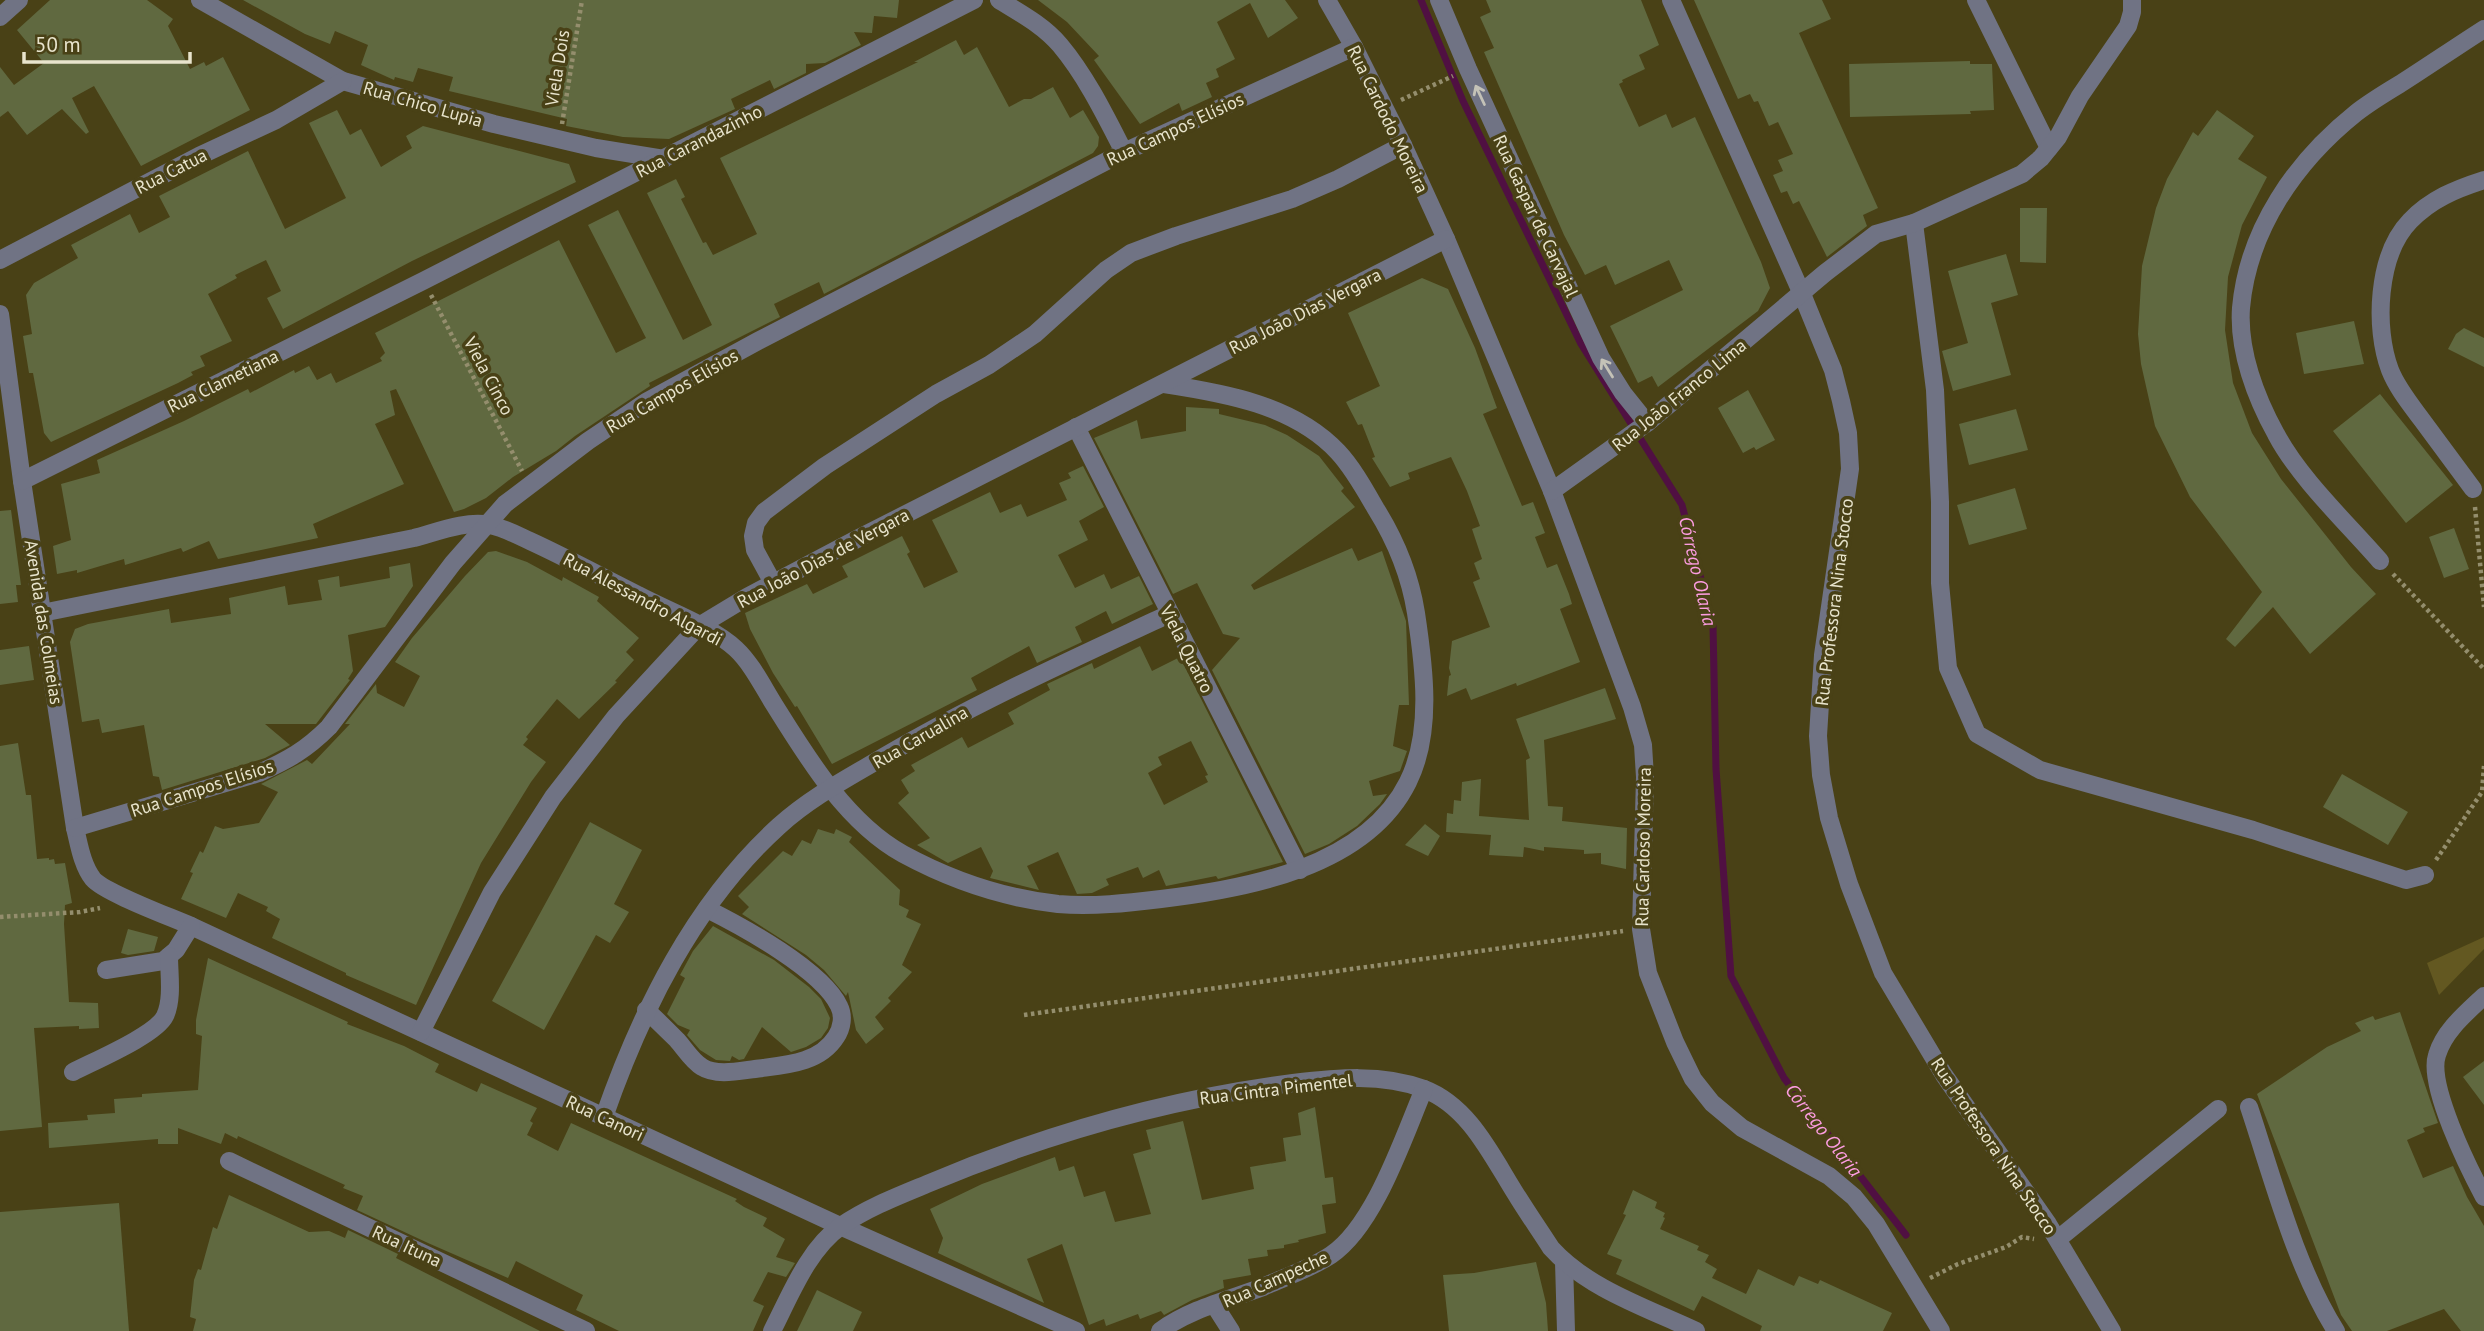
<svg xmlns="http://www.w3.org/2000/svg" width="2484" height="1331" font-family="'PT Sans',sans-serif">
<rect width="100%" height="100%" fill="#494116"/>
<path fill="#635821" d="M2484,937V949L2439,995L2427,963Z"/>
<g fill="none" stroke-linecap="round" stroke-linejoin="round">
<path stroke="#501042" stroke-width="7" d="M1421,0L1463,101L1581,344L1682,505L1713,626L1716,769L1731,976L1784,1078L1906,1235"/>
</g>
<g fill="#606940" fill-rule="evenodd">
<path d="M50,0H147L173,19L168,26L190,69L204,62L206,66L223,57L250,110L141,166L94,86L72,98L89,132L86,134L62,109L27,135L8,111L0,117V67L14,85L44,63L17,30Z"/>
<path d="M243,0H899L897,18L874,16L872,33L854,32L861,45L825,63L806,64V73L774,89L770,80L731,99L735,109L669,139L623,137L566,126L567,119L449,91L453,77L418,68L413,82L395,77L394,80L361,65L368,45L335,31L330,44L305,34Z"/>
<path d="M1038,0H1285L1298,18L1268,38L1250,3L1217,22L1235,59L1216,69L1219,77L1206,83L1212,97L1182,111L1179,103L1140,124L1094,60L1099,56L1067,22Z"/>
<path d="M1486,0H1641L1659,45L1639,55L1645,69L1622,80L1623,82L1619,84L1639,127L1666,114L1672,128L1695,117L1761,262L1770,288L1758,311L1658,387L1652,376L1638,383L1610,326L1683,290L1669,260L1615,285L1606,265L1585,275L1564,235L1484,52L1494,48L1480,17L1491,12Z"/>
<path d="M1694,0H1822L1831,19L1799,33L1878,208L1863,215L1867,226L1827,257L1799,201L1793,204L1787,191L1781,193L1773,175L1783,171L1778,160L1793,154L1778,122L1769,126L1758,101L1754,102L1750,94L1738,99Z"/>
<path d="M956,40L964,55L977,47L1009,107L1024,99H1031L1053,87L1070,118L1083,110L1099,137L1098,146L1093,153L824,294L819,282L774,304L780,317L649,383L650,386L575,436L556,451L513,477L486,498L464,509L454,512L396,389L390,391L395,415L375,424L404,484L313,524L318,538L218,559L209,541L183,552L181,548L125,565L124,559L77,573V570L57,574L53,546L71,540L61,484L100,473L97,460L184,421L248,389L250,393L294,370L295,373L309,366L317,380L331,373L336,383L382,361L380,358L385,353L375,333L559,240L616,353L646,338L588,225L618,210L683,340L712,325L647,193L676,179L685,197L681,199L703,243L706,242L713,255L757,234L720,158L918,62H914Z"/>
<path d="M1970,61V64H1992L1994,110L1970,111L1971,114L1850,117L1849,64Z"/>
<path d="M337,110L350,135L361,129L381,167L412,148L406,136L423,126L569,164L576,182L412,261L283,329L267,298L281,291L266,260L235,275L237,278L208,294L232,341L200,356L205,366L191,372L193,375L178,383L51,442L44,433L33,373H29L23,336L32,334L26,295L34,283L78,258L71,245L130,214L139,233L170,217L159,196L248,151L285,229L346,198L309,123Z"/>
<path d="M2217,110L2254,136L2238,159L2267,177L2242,225L2228,277L2225,330L2233,383L2252,433L2281,479L2351,567L2376,594L2310,654L2273,607L2235,647L2226,639L2262,592L2190,497L2155,426L2141,364L2138,334L2142,266L2156,208L2167,179L2193,132L2198,136Z"/>
<path d="M2020,208H2047L2046,263L2020,262Z"/>
<path d="M2006,254L2018,295L1991,303L2011,375L1953,391L1942,351L1968,343L1948,271Z"/>
<path d="M1422,278L1448,289L1475,348L1497,408L1483,414L1522,506L1533,502L1545,533L1535,537L1547,568L1557,564L1569,594L1572,604L1560,609L1580,662L1517,686L1516,683L1471,700L1466,688L1447,696L1449,676L1451,675L1449,668L1452,641L1490,627L1473,582L1480,579L1474,563L1482,559L1472,529L1480,526L1467,491L1451,457L1408,473L1410,479L1390,487L1372,458L1375,457L1362,424L1358,425L1346,402L1380,386L1348,313Z"/>
<path d="M2354,321L2364,364L2304,374L2296,333Z"/>
<path d="M2464,328L2484,338V367L2448,349L2456,334Z"/>
<path d="M1748,390L1775,440L1756,450L1754,447L1743,453L1718,408Z"/>
<path d="M2380,394L2453,485L2406,523L2333,431Z"/>
<path d="M1186,407L1219,409V414L1265,425L1287,435L1319,456L1344,488L1341,491L1355,507L1251,585L1254,590L1352,548L1358,561L1382,551L1406,621L1409,705H1399L1393,746L1407,751L1400,771L1369,781L1373,796L1387,794L1380,804L1357,826L1329,844L1305,854L1212,670L1240,638L1223,634L1197,583L1173,594L1094,438L1137,420L1141,439L1186,431Z"/>
<path d="M2016,409L2028,450L1969,465L1959,424Z"/>
<path d="M1083,466L1104,507L1079,521L1088,540L1058,555L1075,588L1104,574L1111,589L1139,576L1153,604L1112,624L1106,611L1075,627L1082,642L1037,663L1029,646L971,678L977,690L832,764L797,706L795,707L773,673L750,629L745,613L807,584L813,594L848,577L842,566L902,536L910,552L907,554L924,588L958,572L932,520L990,492L1000,513L1021,504L1027,517L1067,500L1059,483L1071,478L1068,473Z"/>
<path d="M2015,488L2027,529L1969,545L1957,505Z"/>
<path d="M11,510L21,585H16L18,602L0,604V511Z"/>
<path d="M2454,528L2469,569L2444,578L2429,537Z"/>
<path d="M496,551L527,562L562,581L563,577L599,597L597,601L639,638L626,652L634,660L615,681L617,682L579,719L557,699L526,737L528,739L523,745L546,762L531,782L481,863L416,1005L346,975V973L272,938L280,919L266,911L268,907L238,893L226,918L181,899L193,873L190,872L200,851L203,853L215,826L223,829L259,823L278,792L261,784L307,760L312,764L350,724H345L376,684L377,693L404,707L420,676L395,662L412,638L465,576L488,552Z"/>
<path d="M410,563L413,586L385,627L348,635L353,671L348,679L350,680L316,724H265L290,745L265,758L162,790L159,777L153,776L144,725L102,733L99,719L82,722L70,642L75,629L88,624L169,609L171,623L231,614L229,598L285,586L288,605L322,600L318,580L339,576L340,587L390,578L389,567Z"/>
<path d="M29,646L34,680L0,685V650Z"/>
<path d="M1140,646L1152,671L1180,657L1283,862L1218,879L1216,876L1166,886L1159,870L1143,878L1138,867L1106,879L1109,885L1092,893L1077,894L1058,852L1027,866L1039,890L990,878L993,871L981,847L948,863L917,845L930,838L898,803L909,793L901,780L915,771L911,765L962,737L968,748L1014,724L1008,713L1050,690L1047,684L1092,663L1094,669ZM1191,741L1208,775L1205,776L1208,782L1164,805L1148,773L1162,765L1158,757Z"/>
<path d="M1605,688L1616,719L1544,740L1548,806L1563,807L1562,821L1627,828L1626,869L1601,864V853L1584,854V850L1544,847V851L1524,847L1523,857L1489,855L1491,835L1446,832L1447,813L1453,814L1454,800L1461,801L1462,782L1481,779L1479,816L1529,820L1526,760L1530,758L1516,719Z"/>
<path d="M18,743L26,795H31L37,859L49,858V860L54,859L55,864L65,863L72,903L65,905L64,924L69,1002L98,1003L99,1028L79,1029V1026L34,1028L42,1127L0,1131V746Z"/>
<path d="M2342,774L2408,812L2388,845L2323,807Z"/>
<path d="M590,822L642,850L614,904L629,912L610,943L596,935L544,1030L492,1001Z"/>
<path d="M1425,824L1440,836L1428,856L1405,845Z"/>
<path d="M818,829L834,834L836,829L852,837L849,842L900,890L899,905L909,910L906,917L921,924L902,965L912,972L888,998L891,1001L875,1017L884,1029L866,1044L856,1030L848,992L846,996L824,970L806,955L742,914L749,907L738,896L783,851L792,856L802,840L811,844Z"/>
<path d="M713,926L774,960L809,987L821,999L830,1018L828,1028L821,1038L806,1047L791,1052L762,1027L744,1059L739,1060L732,1056L730,1061L716,1060L700,1050L687,1035L690,1030L678,1025L667,1014L685,978L680,975L693,951Z"/>
<path d="M128,929L158,937L154,951L128,955L121,953Z"/>
<path d="M208,958L348,1022L347,1024L404,1046L439,1064L435,1072L477,1092L481,1083L537,1108L530,1121L533,1123L527,1135L558,1151L571,1123L737,1199L735,1201L744,1207L767,1218L763,1226L785,1239L776,1257L795,1263L786,1277L768,1272L753,1301L764,1306L753,1331H619L576,1310L583,1295L516,1261L508,1278L428,1243L357,1210L363,1196L343,1188L345,1185L238,1136L237,1139L225,1133L221,1144L178,1128V1144H158V1139L49,1148L48,1123L88,1120L87,1115L115,1113L114,1099L142,1097V1094L198,1090L202,1036L196,1034V1020Z"/>
<path d="M2400,1012L2438,1123L2423,1128L2425,1132L2407,1140L2423,1178L2453,1166L2467,1197L2484,1226V1331H2461L2444,1309L2387,1331H2352L2341,1315L2257,1094L2327,1047L2361,1031L2355,1023L2373,1016L2375,1020Z"/>
<path d="M2484,1061V1105L2463,1077Z"/>
<path d="M1315,1107L1325,1178L1333,1177L1336,1203L1322,1205L1326,1233L1298,1240L1299,1242L1284,1245V1248L1267,1250L1268,1256L1248,1259L1251,1275L1223,1280L1224,1288L1192,1300L1164,1315L1161,1311L1140,1319L1138,1314L1106,1326L1104,1319L1089,1325L1062,1244L1027,1259L1044,1303L938,1253L943,1238L930,1209L982,1184L1055,1157L1059,1171L1074,1166L1084,1197L1105,1191L1115,1222L1151,1214L1133,1154L1151,1149L1146,1130L1183,1121L1202,1200L1254,1189L1250,1167L1286,1161L1283,1138L1301,1135L1298,1113Z"/>
<path d="M1633,1190L1657,1202L1655,1208L1665,1213L1663,1217L1665,1218L1660,1229L1699,1246L1697,1250L1709,1255L1705,1262L1717,1269L1712,1278L1746,1294L1758,1269L1794,1286L1799,1276L1818,1284L1820,1280L1892,1313L1883,1331H1760L1762,1326L1702,1296L1694,1311L1616,1274L1622,1260L1607,1254L1626,1215L1623,1214Z"/>
<path d="M229,1195L309,1232L329,1231L345,1238L348,1230L398,1254L396,1258L540,1331H193L196,1319L190,1317L194,1280L198,1269L201,1270L213,1227L217,1229Z"/>
<path d="M119,1203L129,1331H0V1212Z"/>
<path d="M1536,1262L1546,1303L1548,1331H1449L1443,1275L1474,1273Z"/>
<path d="M817,1290L862,1312L853,1331H797Z"/>
</g>
<g fill="none" stroke-linecap="round" stroke-linejoin="round">
<g stroke="#948e6d" stroke-width="4.5" stroke-dasharray="3.5 3.5" stroke-linecap="butt">
<path d="M1401,100L1453,76"/>
<path d="M562,124L582,0"/>
<path d="M431,295L522,471"/>
<path d="M2475,507L2484,607"/>
<path d="M2393,574L2484,669"/>
<path d="M2436,860L2482,792L2484,766"/>
<path d="M0,917L80,912L100,908"/>
<path d="M1024,1015L1623,931"/>
<path d="M1930,1278L1958,1264L2006,1247L2022,1237L2034,1239"/>
</g>
<g stroke="#707384" stroke-width="18">
<path d="M200,0L343,81L494,124L596,148L664,159"/>
<path d="M999,0C1020,13 1043,25 1060,45C1086,76 1105,115 1124,152"/>
<path d="M1327,0L1354,47L1403,145L1446,239L1552,491L1632,707L1643,745L1645,777L1641,929L1648,973L1675,1042L1693,1079L1712,1103L1742,1128L1829,1176L1854,1197L1876,1224L1941,1331"/>
<path d="M1439,0L1468,69L1601,358L1623,393L1647,423"/>
<path d="M1671,0L1802,294L1833,370L1841,401L1848,433L1850,469L1823,655L1818,736L1821,775L1829,818L1849,884L1883,973L1944,1075L2048,1224L2112,1331"/>
<path d="M1976,0L2049,148"/>
<path d="M0,17L19,0"/>
<path d="M1914,223L1935,390L1940,502V583L1948,668L1977,734L2040,770L2253,830L2406,880L2425,875"/>
<path d="M0,260L199,156L276,120L343,81"/>
<path d="M0,314L22,481L75,828C79,844 82,865 93,879C105,893 171,917 191,926L840,1226L1076,1331"/>
<path d="M1076,427L1300,870"/>
<path d="M22,481L423,281L974,0"/>
<path d="M2473,489C2456,466 2439,443 2422,420C2411,405 2397,388 2390,370C2374,328 2377,255 2410,221C2431,199 2456,189 2484,180"/>
<path d="M1552,491L1647,423L1825,273L1876,234L1914,223L2022,174L2041,158L2058,137L2080,96L2128,26L2132,12V0"/>
<path d="M2380,561C2347,523 2299,478 2276,434C2256,398 2238,351 2241,308C2248,229 2296,161 2356,113C2370,102 2385,93 2400,84C2428,66 2456,47 2484,29"/>
<path d="M773,583L755,550L753,536L756,523L764,512L825,466L936,394L989,365L1035,334L1106,270L1131,253L1176,236L1292,199L1338,179L1403,145"/>
<path d="M42,613L414,538C437,532 466,520 490,525C504,528 517,535 530,541C567,558 602,577 638,595C668,611 711,626 736,649C752,664 763,687 775,706C808,759 847,823 903,854C951,880 1004,898 1058,904C1092,907 1128,903 1161,899C1247,889 1366,867 1408,782C1433,732 1424,666 1416,613C1410,575 1396,541 1376,509C1365,490 1353,468 1338,452C1294,405 1224,393 1164,384"/>
<path d="M75,828L259,773C288,760 306,750 329,727L453,563L505,504L588,441L646,402L758,341L1124,152L1354,47"/>
<path d="M106,970L163,961L176,950L191,926"/>
<path d="M2484,996C2466,1013 2444,1031 2437,1055C2427,1085 2469,1169 2484,1197"/>
<path d="M646,1010C657,1020 667,1030 677,1040C685,1049 692,1061 702,1067C716,1076 739,1071 755,1069C784,1065 819,1064 836,1037C842,1028 844,1016 839,1006C822,970 743,927 707,909"/>
<path d="M421,1032L492,892L553,797L616,716L699,626L747,597L855,540L1446,239"/>
<path d="M73,1072C94,1061 156,1035 165,1016C173,999 169,974 169,956"/>
<path d="M2249,1107C2273,1179 2296,1268 2336,1331"/>
<path d="M604,1117C641,1011 694,903 779,826C811,797 848,778 885,756C977,702 1073,659 1169,614"/>
<path d="M229,1161L586,1331"/>
<path d="M2058,1239L2218,1109"/>
<path d="M1564,1262L1566,1331"/>
<path d="M1215,1306L1231,1331"/>
<path d="M772,1331C790,1296 808,1249 841,1226C867,1208 898,1196 927,1184C1043,1135 1168,1099 1293,1083C1336,1078 1382,1073 1424,1089C1471,1107 1493,1159 1519,1199C1529,1215 1540,1231 1551,1248C1588,1289 1647,1308 1696,1331"/>
<path d="M1160,1331C1190,1309 1228,1300 1263,1287C1285,1277 1310,1269 1331,1255C1375,1225 1403,1138 1424,1089"/>
</g>
</g>
<defs><path id="oneway-shaft" d="M-6 0H5M1.5-3L5.5 0L1.5 3" fill="none" stroke-width="1.6" stroke-linecap="round" stroke-linejoin="round" transform="scale(1.75)"/></defs>
<g stroke="#c4c2b7">
<use href="#oneway-shaft" transform="translate(1480 95) rotate(-115)"/>
<use href="#oneway-shaft" transform="translate(1607 368) rotate(-122)"/>
</g>
<g text-anchor="middle" dominant-baseline="central" stroke-width="7" stroke-linejoin="round" paint-order="stroke">
<g font-size="18" fill="#e8e4cd" stroke="#494116">
<text transform="translate(557 68) rotate(-81)">Viela Dois</text>
<text transform="translate(423 104) rotate(16)">Rua Chico Lupia</text>
<text transform="translate(1388 119) rotate(64)">Rua Cardodo Moreira</text>
<text transform="translate(1175 129) rotate(-25)">Rua Campos Elísios</text>
<text transform="translate(699 141) rotate(-27)">Rua Carandazinho</text>
<text transform="translate(171 171) rotate(-27)">Rua Catua</text>
<text transform="translate(1536 216) rotate(65)">Rua Gaspar de Carvajal</text>
<text transform="translate(1305 311) rotate(-27)">Rua João Dias Vergara</text>
<text transform="translate(489 376) rotate(62)">Viela Cinco</text>
<text transform="translate(223 381) rotate(-26)">Rua Clametiana</text>
<text transform="translate(672 391) rotate(-30)">Rua Campos Elísios</text>
<text transform="translate(1679 395) rotate(-39)">Rua João Franco Lima</text>
<text transform="translate(823 558) rotate(-28)">Rua João Dias de Vergara</text>
<text transform="translate(643 599) rotate(28)">Rua Alessandro Algardi</text>
<text transform="translate(1834 602) rotate(-83)">Rua Professora Nina Stocco</text>
<text transform="translate(44 622) rotate(81)">Avenida das Colmeias</text>
<text transform="translate(1187 649) rotate(63)">Viela Quatro</text>
<text transform="translate(920 737) rotate(-30)">Rua Carualina</text>
<text transform="translate(202 788) rotate(-18)">Rua Campos Elísios</text>
<text transform="translate(1643 847) rotate(-89)">Rua Cardoso Moreira</text>
<text transform="translate(1276 1089) rotate(-7)">Rua Cintra Pimentel</text>
<text transform="translate(605 1118) rotate(25)">Rua Canori</text>
<text transform="translate(1994 1146) rotate(56)">Rua Professora Nina Stocco</text>
<text transform="translate(407 1246) rotate(25)">Rua Ituna</text>
<text transform="translate(1275 1279) rotate(-24)">Rua Campeche</text>
</g>
<g font-size="19" font-style="italic" fill="#fc9ce0" stroke="#494116">
<text transform="translate(1698 571) rotate(77)">Córrego Olaria</text>
<text transform="translate(1824 1130) rotate(52)">Córrego Olaria</text>
</g>
</g>
<path d="M24 52v10h166v-10" fill="none" stroke="#e8e4cd" stroke-width="3.5"/>
<text x="35" y="52" font-size="21" fill="#e8e4cd" stroke="#494116" stroke-width="5" paint-order="stroke">50 m</text>
</svg>
